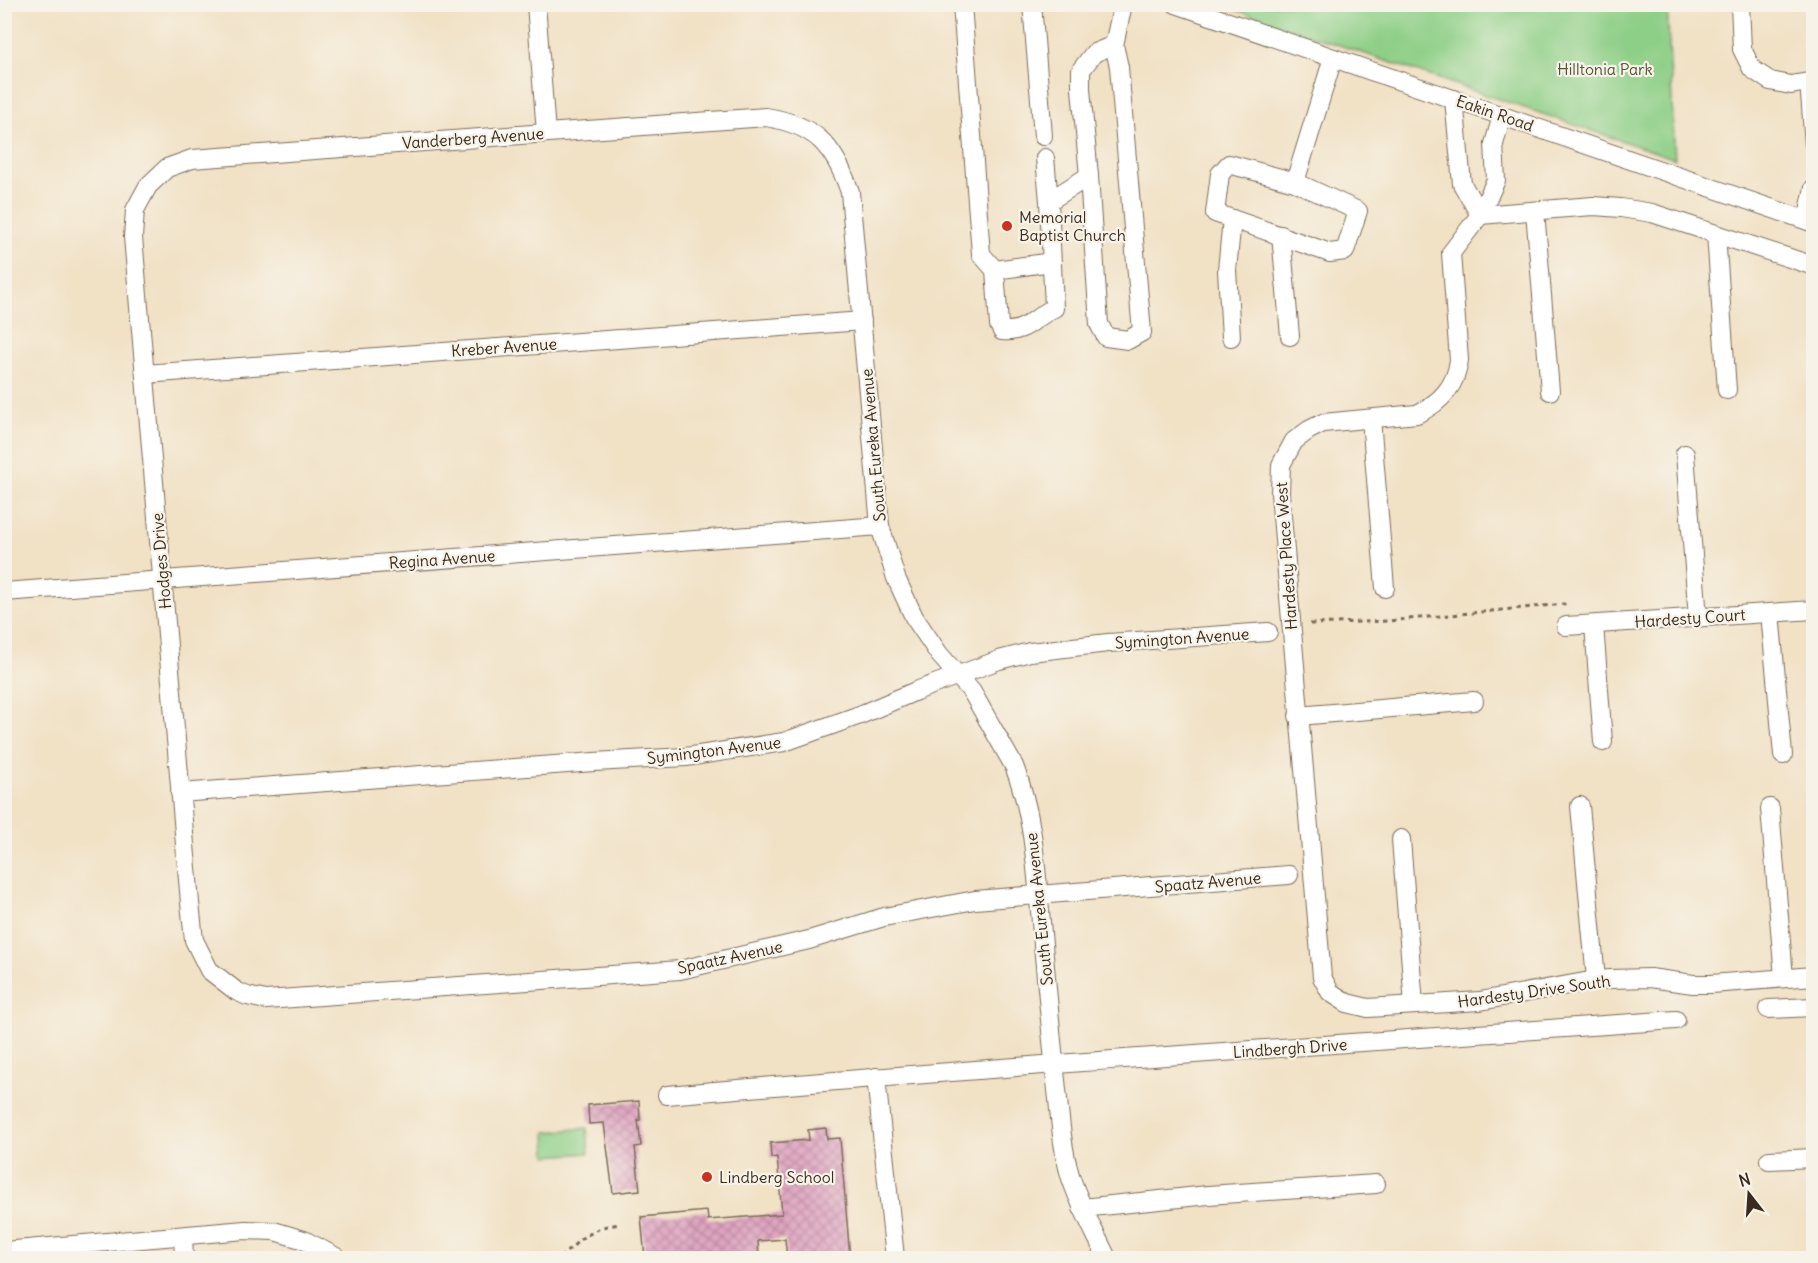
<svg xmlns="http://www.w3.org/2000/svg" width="1818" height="1263" font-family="Delius,sans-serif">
<defs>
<pattern id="building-cross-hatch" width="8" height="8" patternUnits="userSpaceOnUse" patternTransform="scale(1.5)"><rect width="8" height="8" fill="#dfa4c1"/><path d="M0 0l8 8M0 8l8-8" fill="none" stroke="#b6869c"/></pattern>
</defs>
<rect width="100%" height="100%" fill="#f7f3e8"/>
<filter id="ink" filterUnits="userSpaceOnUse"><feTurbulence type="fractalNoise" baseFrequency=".0167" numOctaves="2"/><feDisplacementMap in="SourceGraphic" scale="12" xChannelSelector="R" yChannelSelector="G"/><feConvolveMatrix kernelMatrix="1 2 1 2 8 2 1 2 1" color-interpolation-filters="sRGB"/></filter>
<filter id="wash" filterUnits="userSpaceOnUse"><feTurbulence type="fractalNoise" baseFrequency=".008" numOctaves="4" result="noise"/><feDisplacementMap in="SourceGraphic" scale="24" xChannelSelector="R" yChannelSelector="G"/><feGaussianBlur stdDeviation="1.35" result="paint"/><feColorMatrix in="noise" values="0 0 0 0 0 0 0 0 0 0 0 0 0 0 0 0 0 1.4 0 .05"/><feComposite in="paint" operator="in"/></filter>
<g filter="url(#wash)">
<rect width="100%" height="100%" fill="#f1e1c5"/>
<g fill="#8ecf87" stroke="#647c52" stroke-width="1.5">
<path d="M1221,5H1667L1675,159Z"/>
<path d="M587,1128L589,1153L547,1156L546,1132Z"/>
</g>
<g id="blocks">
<g fill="url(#building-cross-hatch)">
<path d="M639,1101L640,1120H638L641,1146L635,1147L640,1190L613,1193L604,1123L589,1124L588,1105Z"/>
<path d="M826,1128L827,1139L840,1138L850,1258H787L785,1239L758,1241L759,1258H645L641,1217L707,1211L708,1220L782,1214L777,1157L771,1158L770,1143L809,1140L808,1130Z"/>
</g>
</g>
</g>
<g filter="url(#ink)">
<use href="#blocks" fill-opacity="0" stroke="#7b6a58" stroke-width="1.5"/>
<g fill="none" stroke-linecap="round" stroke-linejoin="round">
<g stroke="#7b6a58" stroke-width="20">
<g id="minor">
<path d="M536,4L546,133"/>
<path d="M962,4L981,254L995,270"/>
<path d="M1032,4L1043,136"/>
<path d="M1176,4L1814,223"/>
<path d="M1740,4L1742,49L1752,69L1770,81L1791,85L1814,81"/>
<path d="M1114,45L1094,53L1081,70V89L1089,176L1099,324L1106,337L1128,340L1142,332L1119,67L1114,45L1123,4"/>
<path d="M1809,82L1814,144"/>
<path d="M1454,99L1462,184L1480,215"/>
<path d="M1502,116L1494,144L1496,180L1480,215L1451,253L1459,360C1456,387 1440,403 1417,414L1323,423L1309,430L1294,441L1281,465L1280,493L1322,977L1330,992L1347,1003L1368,1008L1480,1001L1590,981L1610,979L1650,978L1693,984H1711L1814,976"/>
<path d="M1045,158L1049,201"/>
<path d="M1229,164L1295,182L1358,211L1345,251L1330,253L1215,213L1220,174Z"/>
<path d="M1295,182L1333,58"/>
<path d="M1535,211L1550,391"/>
<path d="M1480,215L1593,206L1621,208L1652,213L1814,266"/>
<path d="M1807,220L1814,188"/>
<path d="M1716,234L1727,390"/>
<path d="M1281,235L1290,336"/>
<path d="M1052,262L995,270L999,325L1002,331C1026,333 1033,318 1054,308L1049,201L1089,176"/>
<path d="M1231,337L1227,270L1232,219"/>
<path d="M145,374L862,321"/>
<path d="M1371,419L1385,588"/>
<path d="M1685,454L1698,618"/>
<path d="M4,592L880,526"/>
<path d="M1770,613L1783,755"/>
<path d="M1594,625L1603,742"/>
<path d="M1566,626L1814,610"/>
<path d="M1298,716L1474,701"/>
<path d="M180,793L594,762L686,757L784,742L860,715L916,691L999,660L1030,652L1108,643L1268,632"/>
<path d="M1580,806L1596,980"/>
<path d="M1770,808L1784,978"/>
<path d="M1401,839L1414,1005"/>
<path d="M1768,1009L1814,1007"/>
<path d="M876,1077L895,1258"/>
<path d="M667,1095C1003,1066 1340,1044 1676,1020"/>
<path d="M1769,1160L1814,1158"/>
<path d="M1082,1208L1208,1195L1376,1184"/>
<path d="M183,1236L184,1258"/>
<path d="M4,1251L245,1230L274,1231L304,1240L338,1258"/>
<path d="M1107,1258C1094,1231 1079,1204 1070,1175C1062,1148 1060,1118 1057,1090C1051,1034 1046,978 1041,922C1036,869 1034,816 1014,766L972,692L939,654L914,617L896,578L880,526L850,192C834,145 815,125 766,117L192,159L167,168L148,186L135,210L133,237L190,903L194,940L209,970L236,991L247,996L266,1000L680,970L809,940L884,917L975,900L1289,875"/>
</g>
</g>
<g stroke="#7b6a58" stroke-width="3" stroke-dasharray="4.5 4.5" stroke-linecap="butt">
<path d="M1310,624L1388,621L1564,604V610"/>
<path d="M560,1258L582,1238L602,1227L620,1224"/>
</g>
<use href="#minor" stroke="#fff" stroke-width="18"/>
</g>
</g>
<g fill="#c8321e" stroke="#f7f3e8" stroke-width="2">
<circle cx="1007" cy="226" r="6"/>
<circle cx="707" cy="1177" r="6"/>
</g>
<g text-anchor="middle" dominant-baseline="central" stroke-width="4.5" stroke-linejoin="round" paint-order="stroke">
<g font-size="16" fill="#505338" stroke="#f7f3e8">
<text x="1605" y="69">Hilltonia Park</text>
</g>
<g font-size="16" fill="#3b2a1e" stroke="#f7f3e8">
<text transform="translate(1495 113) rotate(19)">Eakin Road</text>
<text transform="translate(473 138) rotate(-4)">Vanderberg Avenue</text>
<text transform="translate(504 347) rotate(-4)">Kreber Avenue</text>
<text transform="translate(873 445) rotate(-95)">South Eureka Avenue</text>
<text transform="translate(1286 556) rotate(-94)">Hardesty Place West</text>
<text transform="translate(442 559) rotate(-4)">Regina Avenue</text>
<text transform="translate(161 561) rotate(-95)">Hodges Drive</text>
<text transform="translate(1690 618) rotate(-4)">Hardesty Court</text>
<text transform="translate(1182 638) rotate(-4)">Symington Avenue</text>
<text transform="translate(714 750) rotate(-7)">Symington Avenue</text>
<text transform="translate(1208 882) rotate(-5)">Spaatz Avenue</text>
<text transform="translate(1039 909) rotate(-96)">South Eureka Avenue</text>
<text transform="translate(730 957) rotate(-12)">Spaatz Avenue</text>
<text transform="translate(1534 991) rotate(-8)">Hardesty Drive South</text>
<text transform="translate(1290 1048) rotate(-4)">Lindbergh Drive</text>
</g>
<g font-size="16" fill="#3b2a1e" stroke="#f7f3e8" text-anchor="start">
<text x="1019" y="217">Memorial<tspan x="1019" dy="18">Baptist Church</tspan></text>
<text x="719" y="1177">Lindberg School</text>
</g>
</g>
<rect width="1818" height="1263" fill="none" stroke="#f7f3e8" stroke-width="24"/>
<g transform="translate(1749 1194) rotate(343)" stroke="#f7f3e8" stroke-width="4.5" paint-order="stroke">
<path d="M0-4.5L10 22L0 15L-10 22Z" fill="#3b2a1e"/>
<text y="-9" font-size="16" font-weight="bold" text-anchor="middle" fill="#3b2a1e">N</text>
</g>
</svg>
